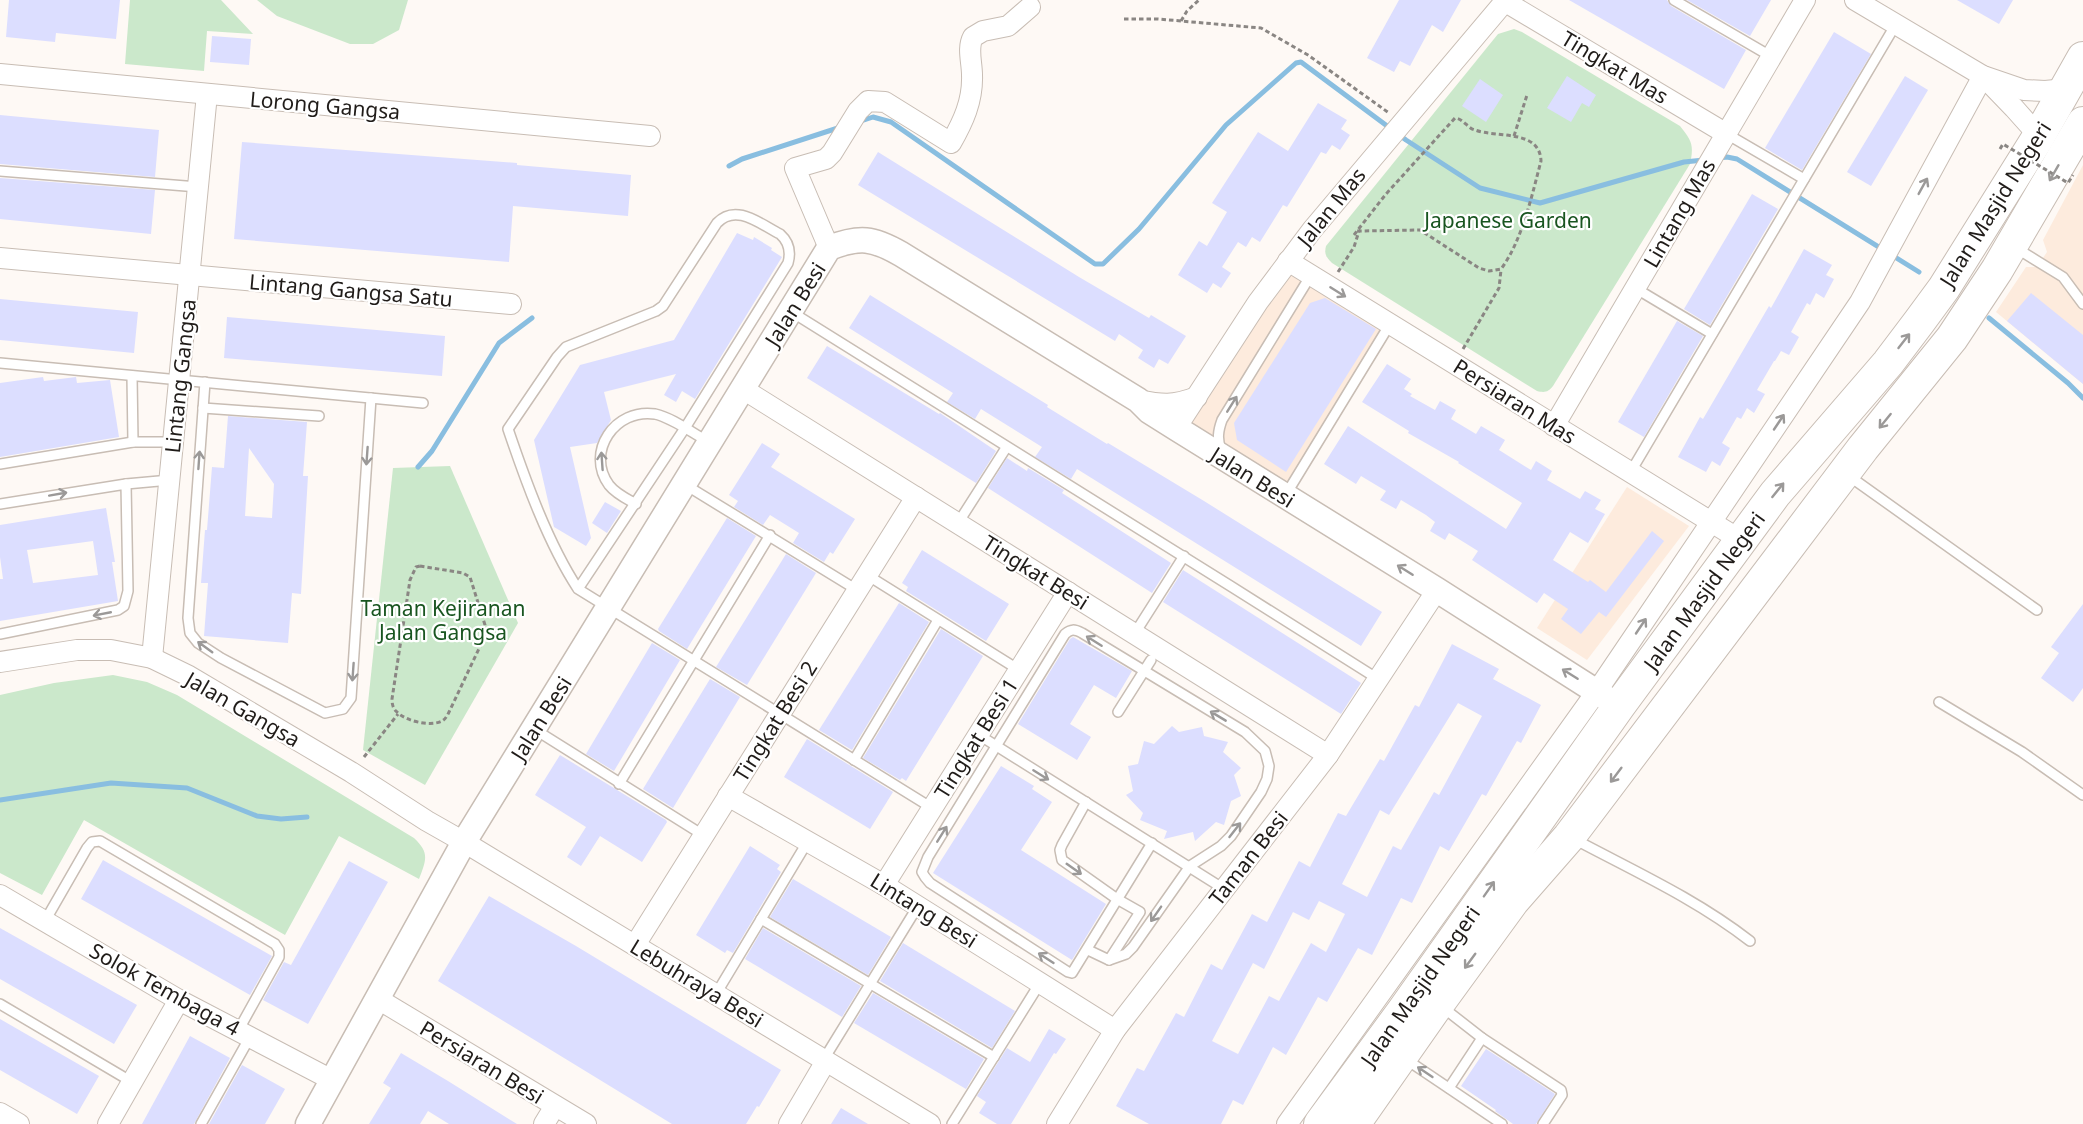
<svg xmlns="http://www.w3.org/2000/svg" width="2083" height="1124" font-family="'Noto Sans',sans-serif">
<rect width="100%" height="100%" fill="#fef9f5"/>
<g fill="#fdebdd">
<path d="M2083,165V384L1996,312L2026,267H2037L2047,252L2043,240Z"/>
<path d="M1288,261L1390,324L1285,496L1176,428Z"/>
<path d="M1627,487L1689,526L1587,660L1537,628Z"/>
</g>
<g fill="#cbe8cb">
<path d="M130,0H221L253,34L207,31L204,71L125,64Z"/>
<path d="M257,0H408L399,30L373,44H350L277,16Z"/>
<path d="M1514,29L1522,32L1680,126C1692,141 1694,145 1690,164L1553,386C1548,392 1545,393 1537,391L1332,263C1326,257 1324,254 1326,246L1498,34Z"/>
<path d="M450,466L518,623L425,785L363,750L393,468Z"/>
<path d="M113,675L147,682L177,695L414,838C430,853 426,860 419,879L339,836L285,935L84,820L42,895L0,873V695L54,683Z"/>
</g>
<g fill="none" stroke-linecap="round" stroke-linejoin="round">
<g stroke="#89bee0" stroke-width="5">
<path d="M858,122L873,117L891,122L1095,264H1103L1139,229L1226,125L1296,63L1301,62L1406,140L1480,188L1540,203L1684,162L1704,160"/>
<path d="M1719,158L1727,157L1737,159L1919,272"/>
<path d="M729,166L742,159L841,127"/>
<path d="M1989,318L2068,383L2083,398"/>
<path d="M418,467L432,451L499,343L532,318"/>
<path d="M0,800L111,783L187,788L257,816L281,819L307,817"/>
</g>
</g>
<g fill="#dcdeff" fill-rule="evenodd">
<path d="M9,0H120L116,39L56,33L55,42L6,37Z"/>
<path d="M1399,0H1461L1443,32L1432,25L1410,66L1400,61L1394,72L1367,58Z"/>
<path d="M1569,0H1667L1671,6L1746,50L1724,89Z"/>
<path d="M1687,0H1771L1750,36Z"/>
<path d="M1957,0H2013L1999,24Z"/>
<path d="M1834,32L1871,54L1802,170L1765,148Z"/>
<path d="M212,36L251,39L249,65L210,62Z"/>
<path d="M1567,76L1596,95L1589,107L1582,103L1571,122L1547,108Z"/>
<path d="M1905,76L1928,90L1871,186L1847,172Z"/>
<path d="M1480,79L1503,95L1486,122L1462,106Z"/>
<path d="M1318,103L1347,120L1341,129L1350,135L1340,150L1332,145L1326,154L1321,152L1287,207L1283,205L1260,242L1252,237L1246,247L1238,242L1222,267L1231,273L1221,288L1213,283L1207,293L1178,275L1199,241L1207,246L1227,212L1212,203L1258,132L1288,151Z"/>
<path d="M0,115L159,130L155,177L0,164Z"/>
<path d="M242,142L517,163V165L631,175L628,216L513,206L509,262L234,239Z"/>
<path d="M878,152L1079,277L1149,318L1151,315L1186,336L1168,364L1159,359L1154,368L1138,358L1143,350L1119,334L1115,341L858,185Z"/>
<path d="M0,178L155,190L151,234L0,219Z"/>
<path d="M1752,194L1778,209L1710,325L1684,309Z"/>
<path d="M737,233L753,240L754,237L772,248L771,250L782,257L695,399L682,391L676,402L664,395L676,374L604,392L611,420L597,443L570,447L591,538L586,546L554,527L534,440L580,365L674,340Z"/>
<path d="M1804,249L1832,265L1826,275L1834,279L1824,298L1816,293L1810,305L1807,303L1791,332L1799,337L1789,355L1781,351L1775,361H1774L1757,390L1765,394L1754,413L1747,408L1741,419L1737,417L1722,443L1730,448L1720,466L1712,461L1706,472L1678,457L1700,417L1703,419L1769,306L1771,308Z"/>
<path d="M2031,293L2083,335V384L2007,321Z"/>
<path d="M870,295L1048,405L1047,407L1107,444L1108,443L1204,501L1382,612L1361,646L1077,469L1071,479L1035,457L1042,447L981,409L975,419L947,402L953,393L849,328Z"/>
<path d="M1325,298L1376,329L1286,472L1237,440L1234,423L1310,303Z"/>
<path d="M0,299L138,312L134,353L0,340Z"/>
<path d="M227,317L445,336L442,376L224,358Z"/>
<path d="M1677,321L1703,336L1644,437L1618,422Z"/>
<path d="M827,346L939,414L940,413L996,451L976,483L807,378Z"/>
<path d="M1387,364L1411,379L1404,389L1412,394L1410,396L1435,410L1440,401L1456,410L1451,419L1476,434L1481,426L1505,440L1499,450L1531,470L1536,461L1552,471L1547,480L1580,499L1585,491L1601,500L1595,509L1605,514L1588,543L1570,532L1553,560L1588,582L1590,580L1606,592L1652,531L1664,541L1606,617L1599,612L1581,634L1561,619L1568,609L1544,593L1537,603L1472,560L1478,551L1449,533L1445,540L1430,531L1435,522L1426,515L1401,500L1396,509L1380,500L1386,491L1361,476L1356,484L1324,464L1348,426L1506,529L1522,503L1458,463L1459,462L1408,433L1409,431L1362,402Z"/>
<path d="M43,377L44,381L76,377L77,383L110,380L119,437L0,457V383Z"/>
<path d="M228,416L307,422L303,476H308L301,594L292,593L288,643L204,636L208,583H201L205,530H207L212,467L224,468ZM249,448L274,484L272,518L245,516Z"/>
<path d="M762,443L780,454L771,467L855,519L833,554L830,552L824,562L793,543L799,533L770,515L763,525L734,507L738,501L729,495Z"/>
<path d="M1007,458L1027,471L1028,468L1064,490L1062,493L1171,563L1152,593L988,488Z"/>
<path d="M605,502L621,511L607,533L592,523Z"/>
<path d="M106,508L115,562H112L118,601L0,621V579H3L0,557V525ZM93,541L98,575L33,583L27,550Z"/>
<path d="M727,518L756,536L687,649L659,631L658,629Z"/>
<path d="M922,550L1009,604L986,641L906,591L908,587L902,583Z"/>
<path d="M786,554L816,573L747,685L716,667Z"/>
<path d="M1183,570L1361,683L1341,714L1163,602Z"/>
<path d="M899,603L929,622L852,750L819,730Z"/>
<path d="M2083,604V688L2073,702L2041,678L2059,653L2051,647Z"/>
<path d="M941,629L983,656L906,781L902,778L900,780L863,758Z"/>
<path d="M1073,637L1132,671L1116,698L1094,685L1070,724L1091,737L1077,760L1018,724L1070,639Z"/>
<path d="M652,643L680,660L614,771L586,754Z"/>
<path d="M1452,644L1499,669L1493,679L1541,705L1521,743L1517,741L1486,796L1482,794L1449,851L1440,846L1412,903L1401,898L1372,955L1358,948L1327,1002L1318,997L1286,1055L1273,1047L1243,1105L1233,1100L1221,1124H1149L1116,1106L1137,1068L1144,1071L1176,1013L1184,1017L1211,964L1222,970L1252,914L1267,922L1299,861L1310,867L1338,813L1346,816L1380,759L1384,761L1415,705L1419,707ZM1458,703L1482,716L1439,795L1434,792L1401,850L1393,846L1367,897L1342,884L1380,810L1389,815ZM1319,901L1345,914L1326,952L1311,943L1279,1001L1269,996L1238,1054L1212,1041L1253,963L1264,969L1293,912L1309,920Z"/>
<path d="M710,679L740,697L673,808L643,789Z"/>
<path d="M1172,726L1179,732L1202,727L1204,736L1228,742L1223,752L1241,768L1234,775L1241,796L1231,801L1224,825L1216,822L1195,841L1193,832L1164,839L1167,831L1140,820L1143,813L1126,795L1133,791L1128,766L1138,764L1144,741L1154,744Z"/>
<path d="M807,739L893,792L870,829L784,777Z"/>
<path d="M560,755L666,820L667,822L642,862L600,836L581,866L567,857L586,827L535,795Z"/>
<path d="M1001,766L1034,786L1032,789L1052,802L1021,850L1106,904L1072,960L933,873Z"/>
<path d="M750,846L780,865L777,869L781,872L733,953L727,950L725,953L696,935Z"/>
<path d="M103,860L272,956L250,995L81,899Z"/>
<path d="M349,861L388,882L308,1024L263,1000L284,962L291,965Z"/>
<path d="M793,879L891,937L868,975L770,917Z"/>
<path d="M489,896L576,946L781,1070L759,1107L757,1106L746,1124H672L438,981Z"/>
<path d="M0,928L137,1005L114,1044L0,979Z"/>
<path d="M763,928L861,986L842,1017L745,959Z"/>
<path d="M903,943L1015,1011L992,1048L880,981Z"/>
<path d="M873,993L984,1059L966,1089L854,1023Z"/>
<path d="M0,1019L99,1076L77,1114L0,1070Z"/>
<path d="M1049,1029L1066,1039L1056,1054L1054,1053L1011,1124H997L979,1113L986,1102L977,1096L1007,1048L1030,1062Z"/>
<path d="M190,1036L230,1058L194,1124H142Z"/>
<path d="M1486,1049L1555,1094L1536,1124H1513L1495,1111L1496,1110L1461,1086Z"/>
<path d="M401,1053L448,1081L517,1124H449L428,1111L420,1124H369L391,1088L383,1083Z"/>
<path d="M242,1065L285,1089L265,1124H209Z"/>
<path d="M841,1108L868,1124H831Z"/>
</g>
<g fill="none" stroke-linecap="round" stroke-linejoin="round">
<g stroke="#c8bdb4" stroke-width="12">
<g id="service">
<path d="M1674,0L1772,57"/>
<path d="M1725,133L1804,179"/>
<path d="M0,171L198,187"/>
<path d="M2016,248L2063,277L2083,304"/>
<path d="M1635,288L1712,334"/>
<path d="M790,311C986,435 1183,555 1378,679"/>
<path d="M0,363L423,403"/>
<path d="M132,376L133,442"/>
<path d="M205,382L188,618L190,633L198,643L221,658L325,713L343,709L351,698L371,398"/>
<path d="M203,408L319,416"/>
<path d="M1221,450C1217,439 1218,431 1222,420L1311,275"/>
<path d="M0,464L133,442H174"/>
<path d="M1630,473L1896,24"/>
<path d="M1849,476L2037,610"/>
<path d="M126,484L170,480"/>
<path d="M684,484L857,590"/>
<path d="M1285,496L1390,324"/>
<path d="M0,504L126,484L128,591L124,606L118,610L0,634"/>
<path d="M636,504C627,499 616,494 609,485C585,452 615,408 655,414C673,418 692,433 709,442"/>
<path d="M958,523L1006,448"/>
<path d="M867,575L1019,670"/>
<path d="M578,589L685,428L788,263C791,252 789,242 780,234C760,224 736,203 717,223L663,306L656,311L566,347L557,357L508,429C526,482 548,543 578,589L932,808"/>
<path d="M1135,633L1184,556"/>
<path d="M1939,702L2022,752L2083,795"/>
<path d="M1118,712L1151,660"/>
<path d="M534,729L703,835"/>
<path d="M979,735L1224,889"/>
<path d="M854,760L938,620"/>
<path d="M619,784L770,535"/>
<path d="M1086,802L1062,845L1060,850L1062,860L1117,899L1140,912L1109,960"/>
<path d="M1574,839C1634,871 1696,899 1750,941"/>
<path d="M761,919L994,1057"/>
<path d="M45,921L87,848L92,842L100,841L275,944L279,950V957L238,1031"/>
<path d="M1088,950L1109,960L1126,954L1133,947L1190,866L1221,846L1231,836L1261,792L1267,779L1269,766L1265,751L1245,732L1082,633C1074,629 1071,629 1065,634L928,857L922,872L925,877L930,883L1068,972L1072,973L1152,843"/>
<path d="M716,994L808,841"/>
<path d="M0,1004L132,1082"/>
<path d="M1441,1006L1482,1038L1561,1090L1562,1095L1543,1124"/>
<path d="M1404,1058L1502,1124"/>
<path d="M824,1059L918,906"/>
<path d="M1449,1088L1482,1038"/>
<path d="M201,1124L250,1037"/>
<path d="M952,1124L1040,983"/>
</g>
</g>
<g stroke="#c8bdb4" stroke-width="22">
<g id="minor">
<path d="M1855,0L1983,76L2024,90L2045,91L2066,89"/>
<path d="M1504,1L1725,133"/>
<path d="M0,74L650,136"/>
<path d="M1987,80L2014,108L2039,136"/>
<path d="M829,248L795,168L826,159L832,153L858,111L868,101L885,102L951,143C963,122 973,101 972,75C972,62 967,48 973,37L983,31L1008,26L1030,7"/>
<path d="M0,258L511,304"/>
<path d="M1288,261L1742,541"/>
<path d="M743,389L1328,755"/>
<path d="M1138,400C1163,405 1172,406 1197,397"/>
<path d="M1554,426L1805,0"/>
<path d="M1176,428L1258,302L1312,230L1506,0"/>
<path d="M152,658L207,94"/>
<path d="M0,662L77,650H111L152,658L189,676L351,772L427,821L464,842L930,1124"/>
<path d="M728,796L884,885L1115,1030"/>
<path d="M884,885L1068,592"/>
<path d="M0,895L179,1000L332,1080"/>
<path d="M635,945L916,497"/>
<path d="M378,999L586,1124"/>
<path d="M0,1113L19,1124"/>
<path d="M108,1124L179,1000"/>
<path d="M544,1124L555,1106"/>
<path d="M789,1124L826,1061"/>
<path d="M1057,1124L1115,1030L1328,755L1437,590"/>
<path d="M1287,1124L1597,691L1860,302L1983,76"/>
</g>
</g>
<g stroke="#c8bdb4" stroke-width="27">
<path id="tertiary" d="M308,1124L464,842L829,248C860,236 873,238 901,254L1138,400L1149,411L1176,428L1437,590L1619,706"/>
</g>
<g stroke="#c8bdb4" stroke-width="34">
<g id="trunk">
<path d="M1320,1124L1403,1011L1619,706L1775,494L1888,363L1919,322L1944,288L2039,136L2083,58"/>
<path d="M1354,1124L1438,1004L1513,901L1569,837L1863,448L1952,338L1997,270L2083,123"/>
</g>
</g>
<g stroke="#8a8683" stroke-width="3" stroke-dasharray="4.5 3" stroke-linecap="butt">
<path d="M1124,19H1158L1261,28L1308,55L1389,113"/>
<path d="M1181,21L1187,11L1199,0"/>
<path d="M1514,136L1527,95"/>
<path d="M1354,235L1357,231L1386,194L1455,118C1464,119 1467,128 1475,130C1496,138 1540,129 1541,161C1532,195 1522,241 1501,269L1489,271L1479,268L1420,230L1357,231"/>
<path d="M1338,272L1354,247L1359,231"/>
<path d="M1463,349L1499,288L1501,270"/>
<path d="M420,566L463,573L470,577L485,625L484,638L450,710C448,714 446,719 442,721C431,727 405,721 397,712C393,709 392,704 392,699L410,580L416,567Z"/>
<path d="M364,757L398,714"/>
</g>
<use href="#service" stroke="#fff" stroke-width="9"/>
<use href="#minor" stroke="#fff" stroke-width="20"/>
<use href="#tertiary" stroke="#fff" stroke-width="24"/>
<use href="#trunk" stroke="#fff" stroke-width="32"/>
<path stroke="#8a8683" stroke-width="3" stroke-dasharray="4.5 3" stroke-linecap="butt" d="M2000,149L2003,144L2068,183L2073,175"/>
</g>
<defs><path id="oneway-shaft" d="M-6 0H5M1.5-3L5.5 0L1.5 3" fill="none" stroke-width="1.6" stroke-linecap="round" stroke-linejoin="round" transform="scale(1.5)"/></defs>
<g stroke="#9b9998">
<use href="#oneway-shaft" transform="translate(2054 173) rotate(120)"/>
<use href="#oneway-shaft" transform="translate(1923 186) rotate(-61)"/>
<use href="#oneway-shaft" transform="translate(1338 292) rotate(32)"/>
<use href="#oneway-shaft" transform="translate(1904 341) rotate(-52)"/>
<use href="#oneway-shaft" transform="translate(1232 404) rotate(-58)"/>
<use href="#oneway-shaft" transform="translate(1885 421) rotate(129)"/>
<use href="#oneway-shaft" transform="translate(1779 422) rotate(-56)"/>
<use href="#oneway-shaft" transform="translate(367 456) rotate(94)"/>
<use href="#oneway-shaft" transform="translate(199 460) rotate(-86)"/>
<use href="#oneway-shaft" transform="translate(602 461) rotate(-94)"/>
<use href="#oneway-shaft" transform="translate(1778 490) rotate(-51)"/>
<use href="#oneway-shaft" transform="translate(58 494) rotate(-10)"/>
<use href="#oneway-shaft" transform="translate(1405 570) rotate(-148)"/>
<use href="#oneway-shaft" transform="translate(102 614) rotate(169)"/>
<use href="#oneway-shaft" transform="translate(1641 626) rotate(-56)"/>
<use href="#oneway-shaft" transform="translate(1094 641) rotate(-148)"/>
<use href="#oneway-shaft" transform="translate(205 647) rotate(-144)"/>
<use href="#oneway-shaft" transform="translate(353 672) rotate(94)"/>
<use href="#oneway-shaft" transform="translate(1570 674) rotate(-148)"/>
<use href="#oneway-shaft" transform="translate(1218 716) rotate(-149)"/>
<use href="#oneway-shaft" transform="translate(1041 775) rotate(32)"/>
<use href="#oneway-shaft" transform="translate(1616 775) rotate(127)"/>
<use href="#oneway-shaft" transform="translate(1235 830) rotate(-52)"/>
<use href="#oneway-shaft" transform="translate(942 834) rotate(-58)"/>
<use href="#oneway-shaft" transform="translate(1074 869) rotate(35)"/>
<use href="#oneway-shaft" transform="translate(1489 889) rotate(-55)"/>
<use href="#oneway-shaft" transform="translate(1156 914) rotate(125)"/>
<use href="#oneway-shaft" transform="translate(1046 958) rotate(-147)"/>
<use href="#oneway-shaft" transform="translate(1470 961) rotate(126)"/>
<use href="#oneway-shaft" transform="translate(1425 1072) rotate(-146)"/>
</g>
<g text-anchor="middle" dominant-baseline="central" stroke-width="4.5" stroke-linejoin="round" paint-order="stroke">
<g font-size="21" fill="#201c19" stroke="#fff">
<text transform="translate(1615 67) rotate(31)">Tingkat Mas</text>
<text transform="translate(325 105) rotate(5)">Lorong Gangsa</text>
<text transform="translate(1995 204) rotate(-58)">Jalan Masjid Negeri</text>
<text transform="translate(1331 207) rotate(-51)">Jalan Mas</text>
<text transform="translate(1679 213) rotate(-60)">Lintang Mas</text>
<text transform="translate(351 290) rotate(5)">Lintang Gangsa Satu</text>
<text transform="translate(795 304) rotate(-58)">Jalan Besi</text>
<text transform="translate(180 376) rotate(-84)">Lintang Gangsa</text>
<text transform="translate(1515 401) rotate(32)">Persiaran Mas</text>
<text transform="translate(1253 477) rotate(32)">Jalan Besi</text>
<text transform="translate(1036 572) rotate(32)">Tingkat Besi</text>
<text transform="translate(1704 591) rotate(-54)">Jalan Masjid Negeri</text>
<text transform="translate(243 709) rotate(30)">Jalan Gangsa</text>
<text transform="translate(541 718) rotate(-58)">Jalan Besi</text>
<text transform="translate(775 721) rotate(-58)">Tingkat Besi 2</text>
<text transform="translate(976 738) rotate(-58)">Tingkat Besi 1</text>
<text transform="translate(1248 858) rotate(-52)">Taman Besi</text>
<text transform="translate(924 910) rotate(32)">Lintang Besi</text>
<text transform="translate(697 983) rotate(31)">Lebuhraya Besi</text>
<text transform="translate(1420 986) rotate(-55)">Jalan Masjid Negeri</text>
<text transform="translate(165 989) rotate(29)">Solok Tembaga 4</text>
<text transform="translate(482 1062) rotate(31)">Persiaran Besi</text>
</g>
<g font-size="21" fill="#195520" stroke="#fff">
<text x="1508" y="220">Japanese Garden</text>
<text x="443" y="608">Taman Kejiranan<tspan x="443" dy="24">Jalan Gangsa</tspan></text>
</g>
</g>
</svg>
